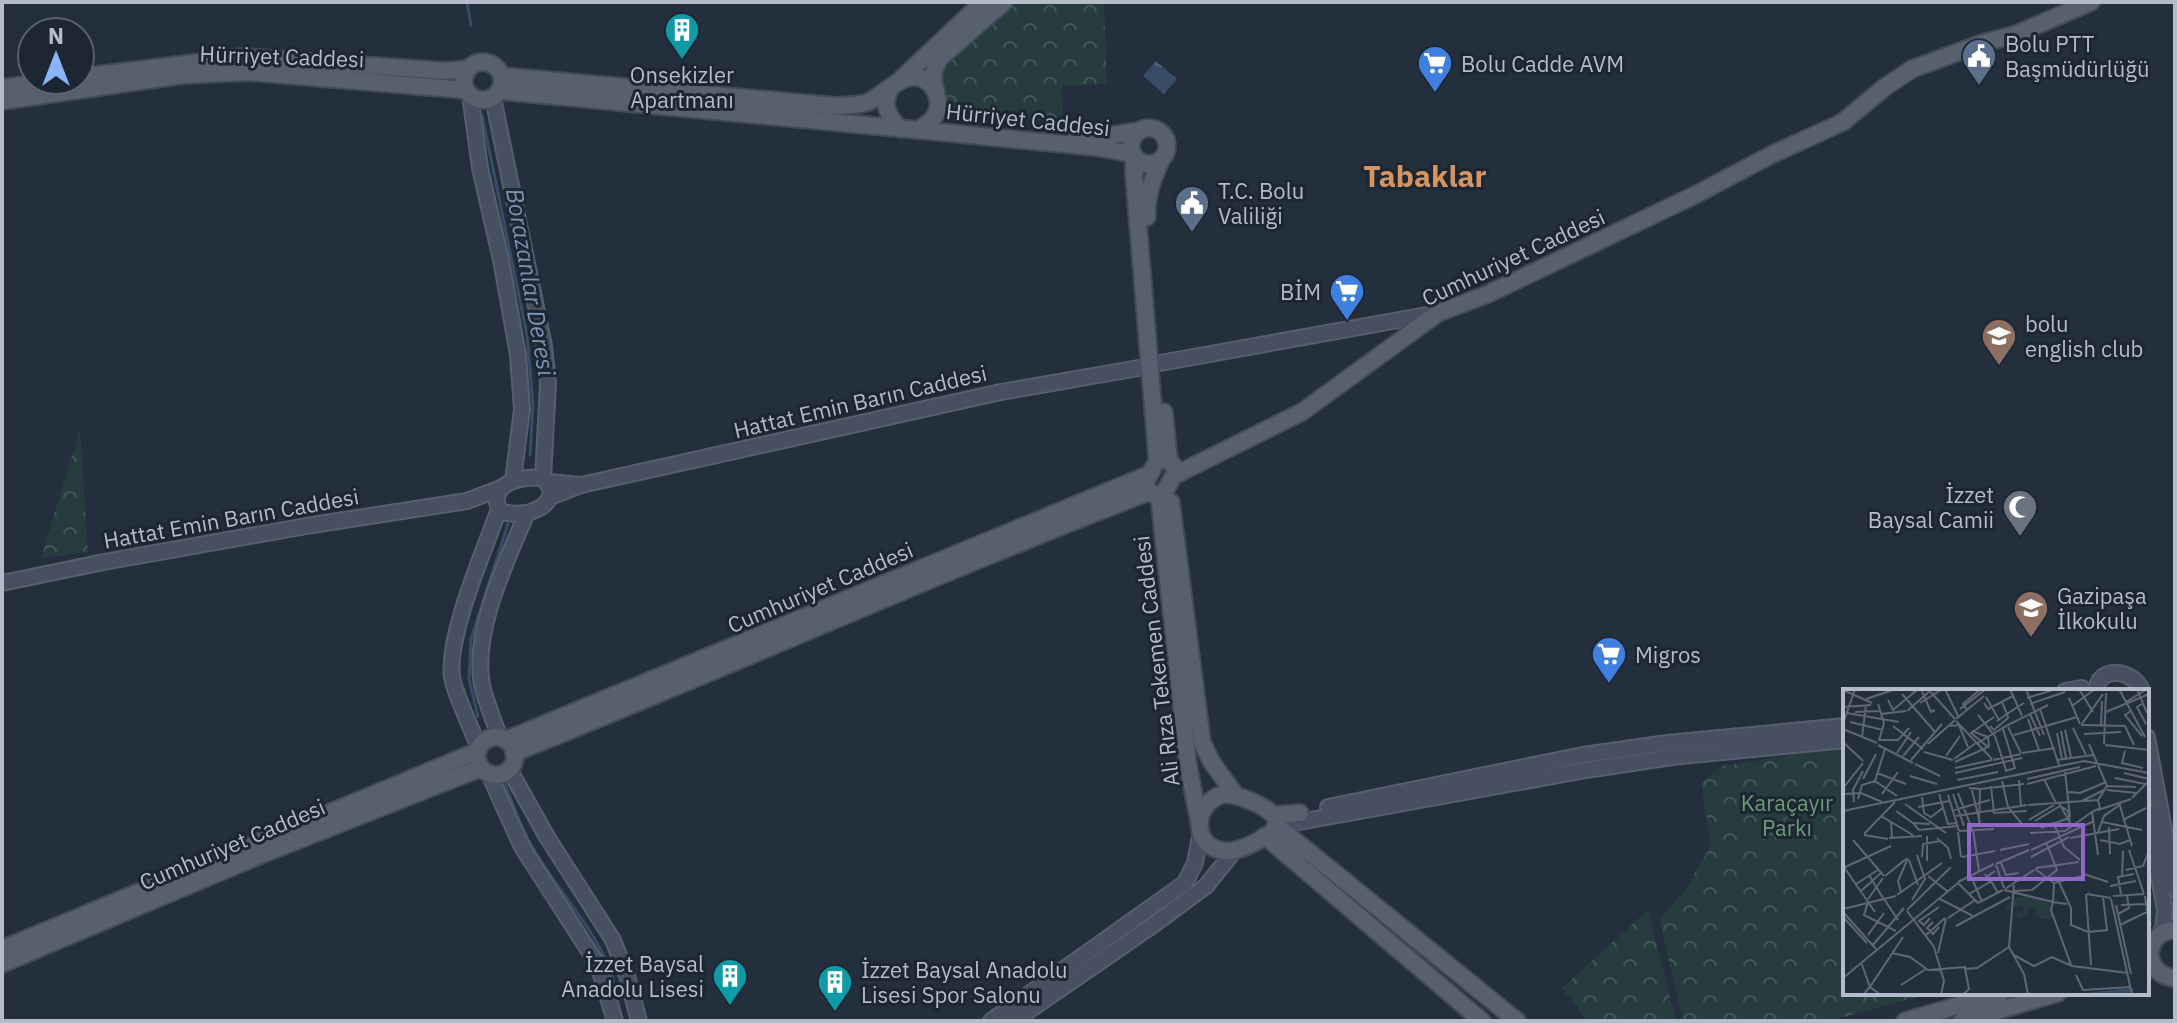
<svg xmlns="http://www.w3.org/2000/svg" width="2177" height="1023" font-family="'IBM Plex Sans',sans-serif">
<defs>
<pattern id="park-crowns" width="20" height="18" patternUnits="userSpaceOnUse" patternTransform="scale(2)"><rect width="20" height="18" fill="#263c3f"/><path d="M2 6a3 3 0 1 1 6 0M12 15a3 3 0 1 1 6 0" fill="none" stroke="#435659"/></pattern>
<pattern id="water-ripples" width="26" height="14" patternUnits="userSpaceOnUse" patternTransform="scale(2)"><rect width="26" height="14" fill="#394c67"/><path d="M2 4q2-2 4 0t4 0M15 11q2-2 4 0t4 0" fill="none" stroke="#53647b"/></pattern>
</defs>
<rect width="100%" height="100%" fill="#242f3e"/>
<g fill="url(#park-crowns)">
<path d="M1016,2H1104L1107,84L1062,86L1063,120C1026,119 974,126 944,103L940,76L943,64Z"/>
<path d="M80,429L88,552L41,558Z"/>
<path d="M1845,747V993H1931L1840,1018V1021H1683L1660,923L1662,916L1684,892L1711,845L1701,783L1722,766Z"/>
<path d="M2151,891C2155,907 2159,919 2147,932V892Z"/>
<path d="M1648,910L1676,1021H1587L1562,988Z"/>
</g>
<path fill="url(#water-ripples)" d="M1156,61L1177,79L1164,94L1143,76Z"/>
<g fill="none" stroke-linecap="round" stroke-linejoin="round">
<g stroke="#394c67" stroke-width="3">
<path d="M467,2L471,25"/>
<path d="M482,115L527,335L533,405L530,455"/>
<path d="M478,717L469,679L471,639L508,524"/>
<path d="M504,781C515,810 525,839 543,864C565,898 593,929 609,967C616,984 617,1004 623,1021"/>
</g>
<g stroke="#565f6c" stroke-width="18">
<g id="secondary">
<path d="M470,95L480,168L501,260L518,355L522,409L513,481"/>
<path d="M493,98L544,346L548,383L543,478"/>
<path d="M1160,363L1438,313"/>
<path d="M548,482L581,485L550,497"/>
<path d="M581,485L1001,392L1150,366"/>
<path d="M2,583L104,562L312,525L467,501L501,488"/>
<path d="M2065,691L2082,688"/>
<path d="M2096,691C2098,665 2134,669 2142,691"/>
<path d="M2147,737L2175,889"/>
<path d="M500,738C494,721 486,703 482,685C472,632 506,562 527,513C540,509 551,504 551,489L543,478C523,475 484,484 501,512L515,514L527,513"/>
<path d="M479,748C472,729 455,695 452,677C447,635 484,551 499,509"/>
<path d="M509,769L547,837L613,940L627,976L639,1021"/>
<path d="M489,774L522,847L598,965L615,1021"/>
<path d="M1328,807L1583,755L1667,743L1845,726"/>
<path d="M2147,812L2165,910L2163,927L2159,935"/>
<path d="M1277,826L1586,770L1672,757L1845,740"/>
<path d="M991,1021L1185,883L1195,863L1201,831"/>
<path d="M1014,1021L1156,923L1206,886L1235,850"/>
</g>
</g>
<g stroke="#414a57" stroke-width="20">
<g id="primary">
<circle cx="483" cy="81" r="19"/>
<path d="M80,77L243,57L446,71L468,69"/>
<path d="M900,80L983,2"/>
<path d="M892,86C881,102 887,116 900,129"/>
<path d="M2,88L59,80"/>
<path d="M500,91L918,130C927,124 937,118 938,107C939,98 935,89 929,83C907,64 887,94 868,102C858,106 847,105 836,106L502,76"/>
<path d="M936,92C932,77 932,70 941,57L1004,2"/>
<path d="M2,101L183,75L247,72L466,90"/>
<circle cx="1149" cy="146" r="18"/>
<path d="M918,130L1095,147L1133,154"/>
<path d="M1077,136H1106L1139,131"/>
<path d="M1134,157V175L1157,455V461L1145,483L1149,492L1155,495L1164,493L1176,471C1173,461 1166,458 1157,461"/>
<path d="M1147,217C1146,195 1153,178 1162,158"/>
<path d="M1164,412L1169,461"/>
<path d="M1173,476L1302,412L1438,313L1488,294L1695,195L1771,155L1843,122L1885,87L1912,69L1983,43L2014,35L2091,2"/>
<path d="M1159,495L1188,765L1199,821"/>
<path d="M1171,502L1202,742L1211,761L1236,796"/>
<circle cx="496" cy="756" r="19"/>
<path d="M506,740L1150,474"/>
<path d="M514,753C727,668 935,574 1149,492"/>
<path d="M1224,794C1241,795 1267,806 1277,819L1274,831C1262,839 1241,852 1226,851C1191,849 1191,803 1224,794Z"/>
<path d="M1275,815L1300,813"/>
<path d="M1277,826L1517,1021"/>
<path d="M1265,836L1482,1021"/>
<path d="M2175,930C2159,931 2151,940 2150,956C2153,969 2161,977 2175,978"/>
<path d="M2,949L478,751"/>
<path d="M2,964L263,854L481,768"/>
<path d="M1905,1021L2001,993"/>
<path d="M1962,1021L2058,993"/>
</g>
</g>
<use href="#secondary" stroke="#465061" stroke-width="14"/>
<use href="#primary" stroke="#56606e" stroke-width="16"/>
</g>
<defs>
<g id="building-pin" transform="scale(1.8)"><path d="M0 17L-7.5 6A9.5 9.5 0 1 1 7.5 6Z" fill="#0f9aa8" stroke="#1d2633"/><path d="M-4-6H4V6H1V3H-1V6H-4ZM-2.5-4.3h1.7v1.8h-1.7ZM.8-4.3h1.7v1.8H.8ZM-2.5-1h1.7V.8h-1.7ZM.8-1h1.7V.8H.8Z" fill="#fff"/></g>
<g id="civic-pin" transform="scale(1.8)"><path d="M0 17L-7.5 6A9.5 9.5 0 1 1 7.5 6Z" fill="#5c6f8a" stroke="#1d2633"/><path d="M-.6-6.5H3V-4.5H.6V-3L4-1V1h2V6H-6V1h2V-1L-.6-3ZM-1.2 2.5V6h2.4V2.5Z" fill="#fff"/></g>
<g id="supermarket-pin" transform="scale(1.8)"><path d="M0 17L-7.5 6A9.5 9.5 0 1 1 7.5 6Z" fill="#3f7fe0" stroke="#1d2633"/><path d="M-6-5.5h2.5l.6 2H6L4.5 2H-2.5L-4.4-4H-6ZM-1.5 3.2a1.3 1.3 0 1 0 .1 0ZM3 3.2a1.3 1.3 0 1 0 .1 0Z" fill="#fff"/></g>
<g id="school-pin" transform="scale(1.8)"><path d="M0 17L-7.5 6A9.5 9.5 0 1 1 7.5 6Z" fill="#8d6e63" stroke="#1d2633"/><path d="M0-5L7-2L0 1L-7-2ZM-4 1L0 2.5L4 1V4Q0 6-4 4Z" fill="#fff"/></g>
<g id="mosque-pin" transform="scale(1.8)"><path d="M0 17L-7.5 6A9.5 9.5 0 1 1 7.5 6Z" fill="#6b7280" stroke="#1d2633"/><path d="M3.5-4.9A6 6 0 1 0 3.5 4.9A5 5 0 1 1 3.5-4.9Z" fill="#fff"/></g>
</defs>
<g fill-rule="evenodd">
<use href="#building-pin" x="682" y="30"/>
<use href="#civic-pin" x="1979" y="56"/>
<use href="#supermarket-pin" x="1435" y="63"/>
<use href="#civic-pin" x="1192" y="203"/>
<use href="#supermarket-pin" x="1347" y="291"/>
<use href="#school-pin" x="1999" y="336"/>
<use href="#mosque-pin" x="2020" y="507"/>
<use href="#school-pin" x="2031" y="608"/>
<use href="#supermarket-pin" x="1609" y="654"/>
<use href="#building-pin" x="730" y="976"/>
<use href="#building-pin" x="835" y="982"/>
</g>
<g text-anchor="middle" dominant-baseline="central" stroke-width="6" stroke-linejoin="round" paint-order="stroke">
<g font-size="22" fill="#b4bcc9" stroke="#1d2633" text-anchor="start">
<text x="2005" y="43">Bolu PTT<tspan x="2005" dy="25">Başmüdürlüğü</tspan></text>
<text x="1461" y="63">Bolu Cadde AVM</text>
<text x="682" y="74" text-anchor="middle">Onsekizler<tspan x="682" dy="25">Apartmanı</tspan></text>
<text x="1218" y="190">T.C. Bolu<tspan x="1218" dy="25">Valiliği</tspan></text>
<text x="1321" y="291" text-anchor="end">BİM</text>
<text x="2025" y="323">bolu<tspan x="2025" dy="25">english club</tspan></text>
<text x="1994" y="494" text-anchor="end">İzzet<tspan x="1994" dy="25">Baysal Camii</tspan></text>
<text x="2057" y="595">Gazipaşa<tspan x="2057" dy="25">İlkokulu</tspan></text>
<text x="1635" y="654">Migros</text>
<text x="704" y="963" text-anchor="end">İzzet Baysal<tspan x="704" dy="25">Anadolu Lisesi</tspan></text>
<text x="861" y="969">İzzet Baysal Anadolu<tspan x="861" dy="25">Lisesi Spor Salonu</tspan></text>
</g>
<g font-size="22" fill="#b4bcc9" stroke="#1d2633">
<text transform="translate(282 56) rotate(2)">Hürriyet Caddesi</text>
<text transform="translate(1028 119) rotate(6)">Hürriyet Caddesi</text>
<text transform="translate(1513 257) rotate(-25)">Cumhuriyet Caddesi</text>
<text transform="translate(860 401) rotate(-13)">Hattat Emin Barın Caddesi</text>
<text transform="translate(231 518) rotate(-10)">Hattat Emin Barın Caddesi</text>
<text transform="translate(820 587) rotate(-23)">Cumhuriyet Caddesi</text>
<text transform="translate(1156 661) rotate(-97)">Ali Rıza Tekemen Caddesi</text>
<text transform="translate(232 844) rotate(-23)">Cumhuriyet Caddesi</text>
</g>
<g font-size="22" fill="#6b9a76" stroke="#1d2633">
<text x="1787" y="802">Karaçayır<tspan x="1787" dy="25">Parkı</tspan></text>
</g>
<g font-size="24" font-style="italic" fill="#7c92b1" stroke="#1d2633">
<text transform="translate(531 282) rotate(80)">Borazanlar Deresi</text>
</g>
<g font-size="30" font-weight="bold" fill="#d59563" stroke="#1d2633">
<text x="1425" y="175">Tabaklar</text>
</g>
</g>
<g transform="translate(1843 689)">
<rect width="306" height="306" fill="#242f3e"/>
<path d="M188,207L207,215L210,230L197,229L189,219L177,230L172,225L181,222L179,215L161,222L169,209Z" fill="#263c3f"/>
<path fill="none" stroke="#394c67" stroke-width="4" d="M243,306L290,301"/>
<path fill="none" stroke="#5e6776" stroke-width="2" d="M78,0L88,23L92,21M85,0L112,30M102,0L116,29M167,0L179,27M183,0L201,46M236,0L250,23M276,0L302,48M294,0L304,24M0,1L29,14M59,5L92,43M143,8L156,31M184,9L213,0M226,9L237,35M23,10L53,0M45,11L50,21L75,0M283,13L304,0M77,14L98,1M141,14L145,20L170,7M35,15L41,34L36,52M187,15L222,3M299,15L294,18L303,35M229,17L252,0M0,18L28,16M117,20L143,0M197,20L216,76M124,21L120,15L138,0M64,22L88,1M288,22L282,26L299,47M12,23L37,22M263,23L306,5M4,24L56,33M38,25L63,22M187,25L197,47M135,26L152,47L163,81M113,30L141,7M185,30L196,61M113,32L149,70M154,32L164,25L159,13M7,33L40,41M0,35L12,0M239,35L260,5M238,36L282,37L291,56M258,36L259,12M50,37L80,60M107,37L116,36L125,58M147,37L151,41L165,29L164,25L181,14M163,37L205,16M165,38L178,64M230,39L243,66M0,40L34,54M160,40L172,79L162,82M222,41L228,68M129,42L145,48L146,57M218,42L223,69M214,44L219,70M241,45L278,43M171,46L234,28M19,48L23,16M37,51H55L66,39M0,53L20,72M85,55L112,31M133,55L163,37M246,55L264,97L255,111M261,55L263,4M35,56L70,74M262,56L306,61M282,62L279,74L300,79M81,63L110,71M54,64L68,43M179,64L212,59M60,67L76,48M103,67L117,47M111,70L133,54M68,71L99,35M150,71L178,65M214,71L250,66M112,73L145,58L128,44L151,28M72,75L97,87M112,79L149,71M222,83L227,128M34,84L63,95M112,84L179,69M281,84L306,90M67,87L94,95M272,89L302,95M20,90L33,65M184,90L237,78M201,90L213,114M114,91L155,83M176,91L178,117M32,92L54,107M159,92L165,118L179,135M184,95L253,77M148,97L151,124L184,122M264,97L293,98M1,98L20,74M126,99L137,100L136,134M137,100L181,95M129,101L137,134M264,101L294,104M225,103L237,104L263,93M115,104L129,140M1,105L18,104L39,113M39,105L55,83M96,105L105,135L114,134M110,105L121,137M105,106L116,142M79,108L81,124L88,128L101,118M289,109L306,92M15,110L19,96L32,92L42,60M255,111L257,119L249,123L255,166M239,112L263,100M11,113L10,101L20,82M216,114L227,134L225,122L219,118M62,115L103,144M185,116L255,111M277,117L289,157M75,118L106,112M111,121L147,111M255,121L288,110M0,122L241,72L306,84M53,122L70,134L87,135M38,127L48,133L49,148M113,127L184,116M186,131L211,116M280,131L303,119M192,132L217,117M48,133L70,146M210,133L221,158L237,171M259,133L299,141M70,134L76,141L115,137M266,138L267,165M198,139L226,129M130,141L136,182M116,142L151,140M115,143L118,168M255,143L261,127L278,115M187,144L222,142L249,123M21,145L52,113M21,146L45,150M46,149L79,147M94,149L105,159L108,170M227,149L276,140M10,151L41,187M257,151L277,155L287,151M157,161L186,155M188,161L251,132M286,161L301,205M79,168L80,155L97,152M119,168L152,162M188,168L226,148M66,171L75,196M84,172V147M158,174L163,186L176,184M153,175L186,161M153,176L161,199M1,178L32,223M0,179L48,157M193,179L236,173M192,180L211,194L239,187M283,181L300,177L306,162M152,182L145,187L155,204M241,185L265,193M26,186L40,209M42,187L63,170M85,187L104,202M128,187L139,213M279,188L280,162M115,193L151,175M216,193L228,219V236L245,243L264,241L260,208M115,194L135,214L160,201M13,195L35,181M171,196L166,258L181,285L185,306M267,197L293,192M162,200L191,181M161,201L210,213L211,194M18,202L38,184M170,202L189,201L214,181L203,153M58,203L55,192L65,169M126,205L147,193L142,185M243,205L248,276M244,205L268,209M278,205L275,188L291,185M54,206L99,174M270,207L301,205M302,207L306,235M25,210L40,189M41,210L55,231M97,210L130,227M268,210L289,306M69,211L82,190L74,166M25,213L21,226L53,242M224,215L210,213L208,221L228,276M273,216L288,285M278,216L306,215M0,220L53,207M64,221L108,178M64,222L91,258L101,292L98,306M0,223L33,260M275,225L286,219L284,206M0,228L24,254M87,229L81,236L76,232L96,218M105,229L132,211M90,233L84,239L90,245L96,238M277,236L306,222M113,237L167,208M25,246L41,224M83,246L102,229M30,256L61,219M49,264L67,268L85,281L123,278M95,264L103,229M169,265L191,277L209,268L229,277L285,284M18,273L27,298L20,306M233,286L240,301L288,298M0,289L115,194M58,296L83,280M38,306L27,298L60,248M119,306L126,300L122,280L134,279L166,258"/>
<path fill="#9266c3" fill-opacity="0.15" stroke="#9266c3" stroke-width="4" d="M126,136H240V190H126Z"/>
<rect width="306" height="306" fill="none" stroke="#b4bcc9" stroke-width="4"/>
</g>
<rect width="2177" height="1023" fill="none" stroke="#b4bcc9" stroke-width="8"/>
<g transform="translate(56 56)"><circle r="38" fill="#1d2633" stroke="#59626f" stroke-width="2"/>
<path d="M0-6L14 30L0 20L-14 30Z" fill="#8ab4f8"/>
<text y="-12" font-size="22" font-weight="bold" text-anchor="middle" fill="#b4bcc9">N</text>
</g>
</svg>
